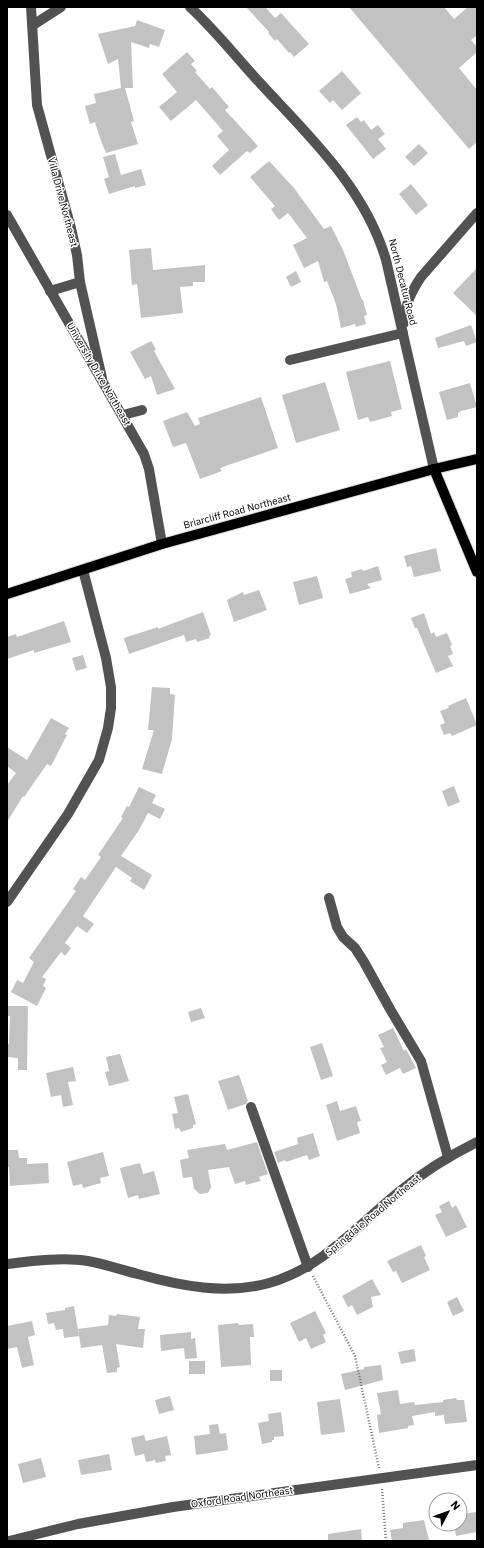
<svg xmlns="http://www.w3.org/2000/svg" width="484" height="1548" font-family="'IBM Plex Sans',sans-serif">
<rect width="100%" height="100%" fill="#fff"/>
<g fill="#c2c2c2">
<path d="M246,7H265L275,18L281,13L309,44L294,57L290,52L289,53L277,39L275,41L268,33L269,32Z"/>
<path d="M349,7H444L454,19L468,7H477V35L471,40L477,47V52L459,68L477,90V142L469,149Z"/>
<path d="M137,20L165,30L159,47L150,44L149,48L131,42L133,88H125L134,121L131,122L138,144L106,153L100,138L95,122L90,124L85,106L96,103L94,94L121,88L118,59L108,64L98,34L135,26Z"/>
<path d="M187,52L195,61L191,64L197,71L195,72L210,89L212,87L229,107L225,110L258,146L250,153L247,151L220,175L212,166L229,150L217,136L223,131L196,100L171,121L159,107L177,92L162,74Z"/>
<path d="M342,71L361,93L342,110L333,100L330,103L319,91Z"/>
<path d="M357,117L361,122L364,120L371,130L378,125L385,134L378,139L386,149L373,159L346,125Z"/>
<path d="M419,144L428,153L414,166L405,157Z"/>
<path d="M115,154L121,175L141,169L146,185L135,188V186L109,194L104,179L109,177L103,157Z"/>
<path d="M269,161L294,188L324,229L331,226L343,250L362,300H363L367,315L364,316L366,324L356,327L355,324L341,328L336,304L327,281L324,282L318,261L304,268L293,245L307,238L288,213L279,220L271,209L275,206L250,177Z"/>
<path d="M411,184L428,205L416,215L399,194Z"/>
<path d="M151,248L153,270L205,265V282H193V286L180,287L183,313L141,318L137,284L132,285L129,250Z"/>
<path d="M477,268V316L453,293Z"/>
<path d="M296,271L301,282L291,287L286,277Z"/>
<path d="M471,325L477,342L466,346L464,341L438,348L435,338Z"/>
<path d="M151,341L156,349L154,351L175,389L157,395L151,376L145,379L130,352Z"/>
<path d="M390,361L402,409L391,412L392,416L370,422L368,417L358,420L346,372Z"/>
<path d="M325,382L340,430L296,443L282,395Z"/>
<path d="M470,383L477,407L461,411L458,413V417L447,420L439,392Z"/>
<path d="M261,397L278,448L220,468L222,471L200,479L186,443L173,447L163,421L187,412L195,426L200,424L198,418Z"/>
<path d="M436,548L441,571L414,577L411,566L407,567L404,556Z"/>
<path d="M378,566L382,580L367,584L371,588L350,594L345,579L352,577L351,572L362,569L363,571Z"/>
<path d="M317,576L323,598L299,605L293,582Z"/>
<path d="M259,590L267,610L234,622L227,600L243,592L244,595Z"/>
<path d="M203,612L211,635L209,636L210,638L197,642L196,639L186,642L184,635L129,654L124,638L158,627V629Z"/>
<path d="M424,613L431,634L434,632L436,637L447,633L452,645L450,646L453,654L448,656L453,666L436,673L417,628H415L411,618Z"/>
<path d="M64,621L71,642L34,653V650L7,659V637L16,634L17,637Z"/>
<path d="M83,655L87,668L76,671L72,658Z"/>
<path d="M152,687L170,688V694L175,695L172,739L162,774L142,769L154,730H148Z"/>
<path d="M466,698L477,725L452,736L450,733L444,735L440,725L445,723L440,711L449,708L448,706Z"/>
<path d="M51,718L69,728L65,734L67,735L51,766L47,764L24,797L23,796L7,822V785L16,773L7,766V747L27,760Z"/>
<path d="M454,786L460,802L448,807L442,791Z"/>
<path d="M139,787L156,795L152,803L165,809L160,819L148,813L139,830L121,856L152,875L144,890L130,881L132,878L116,867L83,916L94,924L87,933L77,926L65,943L71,948L65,956L61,952L42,977L46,979L43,986L46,988L37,1006L11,992L17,980L23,983L34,962L29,958L76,891L73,889L81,877L85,880L101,857L98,855L123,818L121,817L127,806L129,807Z"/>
<path d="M7,1006H28L27,1070H18V1058L7,1057V1044H9L10,1016H7Z"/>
<path d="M201,1008L205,1018L191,1022L188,1012Z"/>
<path d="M393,1028L404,1051L406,1049L416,1068L403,1074L400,1068L386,1075L381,1065L387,1062L380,1048L384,1047L378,1035Z"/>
<path d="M322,1043L333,1076L321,1080L310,1047Z"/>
<path d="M120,1054L129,1081L109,1086L105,1072L109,1071L106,1057Z"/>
<path d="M73,1067L76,1081L68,1082L73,1105L63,1107L61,1095L51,1097L46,1073Z"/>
<path d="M239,1075L248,1101L246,1104L228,1110L218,1081Z"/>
<path d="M188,1094L196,1124L193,1125V1128L181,1132L179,1128L175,1129L172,1114L178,1113L174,1097Z"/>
<path d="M337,1101L340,1111L356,1106L361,1121L357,1122L360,1133L337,1141L326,1105Z"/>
<path d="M313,1133L320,1156L309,1160L307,1155L286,1162L285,1160L278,1163L274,1152L298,1144L297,1138Z"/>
<path d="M257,1142L268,1174L259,1177L261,1181L246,1185L245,1181L235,1184L229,1167L208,1170L211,1187L208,1193L200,1194L194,1189L192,1177L183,1178L180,1160L189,1158L187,1150L225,1144L227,1150Z"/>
<path d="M7,1150H18L19,1158H27V1164L48,1163L49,1183L10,1186L9,1167H7Z"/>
<path d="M103,1152L109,1176L100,1178L101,1183L83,1188L82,1184L73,1186L67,1162Z"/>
<path d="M140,1163L143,1174L154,1171L160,1194L139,1199L138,1195L128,1198L120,1168Z"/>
<path d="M449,1201L452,1208L456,1205L467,1227L446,1237L435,1215L442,1212L439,1206Z"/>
<path d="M421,1245L426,1256L424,1257L430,1270L402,1283L396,1271L393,1272L387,1261Z"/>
<path d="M372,1279L381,1295L371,1297L373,1307L357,1315L352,1305L348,1307L342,1296Z"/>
<path d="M457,1297L464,1311L453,1316L447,1302Z"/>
<path d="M74,1306L79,1336L64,1338L63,1329L56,1330L54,1323L48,1324L46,1313L65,1310V1308Z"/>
<path d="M315,1311L326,1333L323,1335L326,1342L311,1349L306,1338L299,1342L290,1323Z"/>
<path d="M117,1314L140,1317L138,1329H145L143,1348L116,1344L120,1367L117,1368V1372L107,1373L102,1345L81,1348L78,1329L108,1325L109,1315L116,1316Z"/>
<path d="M32,1321L35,1335L28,1337L34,1365L22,1368L17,1347L7,1349V1326Z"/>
<path d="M238,1323L239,1325L253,1324L254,1337H250L251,1365L221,1367L218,1325Z"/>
<path d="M191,1332V1339L195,1338L197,1358L185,1359L184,1348L161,1351L160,1335Z"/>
<path d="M414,1349L416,1361L401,1364L398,1352Z"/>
<rect x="189" y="1361" width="16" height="13"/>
<path d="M381,1365L383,1380L345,1390L341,1374L364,1369V1367Z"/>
<rect x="270" y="1370" width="12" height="11"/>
<path d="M398,1390L400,1404L414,1402L415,1405L443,1402V1400L456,1398L457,1400H464L467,1422L445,1424L444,1415L435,1416V1412L412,1416L414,1425L408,1426V1428L379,1433L377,1415L381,1414L377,1393Z"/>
<path d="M170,1396L174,1410L159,1414L155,1400Z"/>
<path d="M340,1399L345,1432L321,1435L317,1402Z"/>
<path d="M281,1412L284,1436L274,1437V1440H272V1442L262,1444L258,1423L269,1421L268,1414Z"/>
<path d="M218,1424L220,1434L226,1433L228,1450L196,1455L194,1436L210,1434L209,1425Z"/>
<path d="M144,1435L146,1441L167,1436L171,1455L165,1456L166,1461L156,1463L155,1460L146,1462L144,1454L135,1456L131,1438Z"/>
<path d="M109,1454L112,1470L81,1475L78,1460Z"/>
<path d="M41,1458L46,1477L23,1483L18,1464Z"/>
<path d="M477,1512V1532L456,1536L454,1524H460V1514Z"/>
<path d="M424,1520L429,1540L392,1541L390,1530L403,1528V1523Z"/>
<path d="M361,1529L362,1541H328V1534Z"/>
</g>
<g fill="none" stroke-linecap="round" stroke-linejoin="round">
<g stroke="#dbdbdb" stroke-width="12">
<g id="major">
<path d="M434,469L477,572"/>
<path d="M7,594L162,544L434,469L477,459"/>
</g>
</g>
<g stroke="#747474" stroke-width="2.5" stroke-dasharray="1 2" stroke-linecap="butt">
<path d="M313,1276L355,1356L379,1468"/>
<path d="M382,1489L386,1541"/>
</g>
<g stroke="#525252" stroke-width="10">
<path d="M31,7L37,105L71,228L77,255L80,282L102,378"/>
<path d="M190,7C215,30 237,58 260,83C309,136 365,188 386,260L434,469"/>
<path d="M33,25L61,7"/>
<path d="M7,215L144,454L149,469L162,544"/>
<path d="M50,291L80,282"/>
<path d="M404,323C405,305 411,292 421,277L477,213"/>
<path d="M290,360L403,333"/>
<path d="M123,415L142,410"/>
<path d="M329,898L337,927L343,937L355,948L364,962L390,1009L421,1061L448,1157"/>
<path d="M7,902L68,814L99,760L108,728L111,708V687L106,658L83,570"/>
<path d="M251,1107L308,1267"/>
<path d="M7,1264C32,1261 63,1257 88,1261C105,1264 121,1270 138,1274C180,1286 226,1295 269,1283C322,1268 357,1226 399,1192C423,1172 449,1156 477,1142"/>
<path d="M9,1541L78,1524L173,1507L477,1465"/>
</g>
<use href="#major" stroke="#000" stroke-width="10"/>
</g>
<g text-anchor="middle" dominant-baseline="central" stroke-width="3" stroke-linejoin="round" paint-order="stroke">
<g font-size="10" fill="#000" stroke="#fff">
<text transform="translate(63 202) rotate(75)">Villa Drive Northeast</text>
<text transform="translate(403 282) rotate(76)">North Decatur Road</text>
<text transform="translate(99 374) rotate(60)">University Drive Northeast</text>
<text transform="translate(237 511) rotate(-15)">Briarcliff Road Northeast</text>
<text transform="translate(373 1215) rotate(-40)">Springdale Road Northeast</text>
<text transform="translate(242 1497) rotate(-8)">Oxford Road Northeast</text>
</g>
</g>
<rect width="484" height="1548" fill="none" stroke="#000000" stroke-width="16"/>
<g transform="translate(448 1512) rotate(49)"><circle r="19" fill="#ffffff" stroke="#999999"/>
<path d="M0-3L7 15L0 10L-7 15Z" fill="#000000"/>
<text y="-6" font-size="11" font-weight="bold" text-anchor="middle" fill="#000000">N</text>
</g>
</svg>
